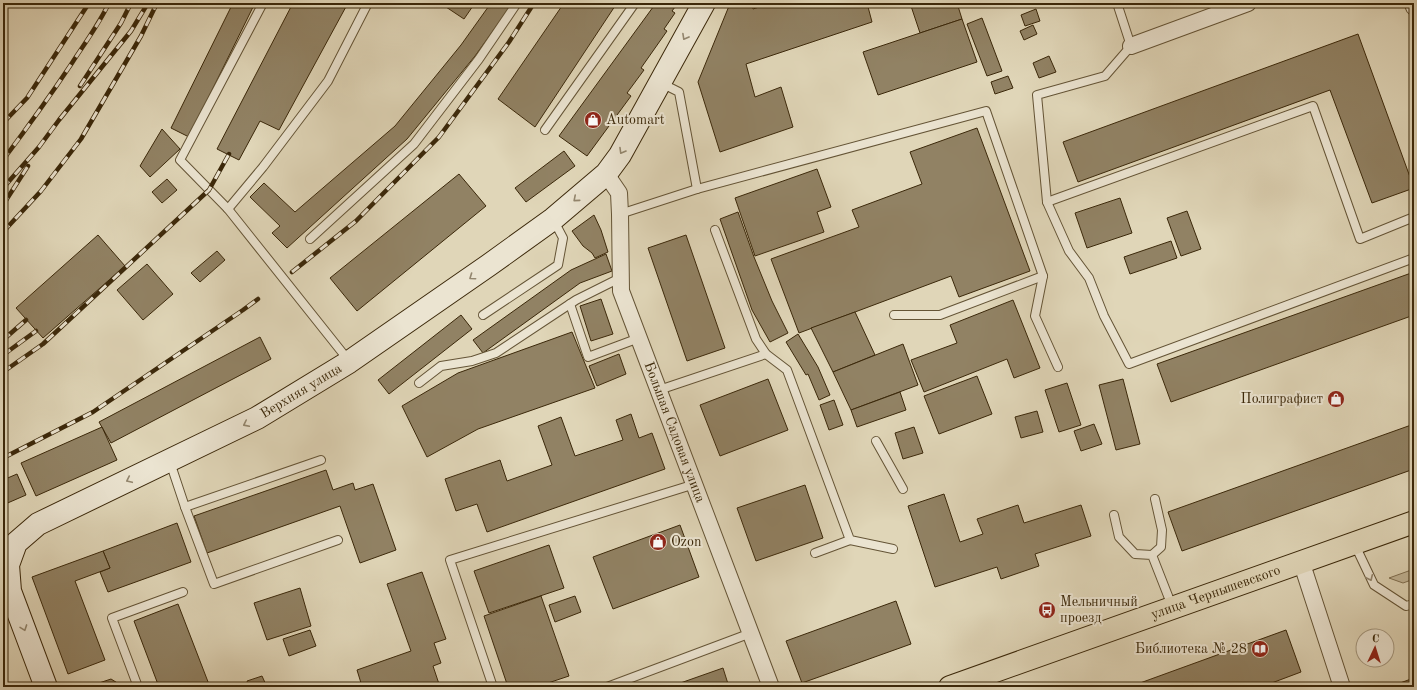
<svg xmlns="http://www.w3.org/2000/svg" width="1417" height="690" font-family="'Old Standard TT',serif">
<rect width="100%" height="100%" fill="#e0d6b8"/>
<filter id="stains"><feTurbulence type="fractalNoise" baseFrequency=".005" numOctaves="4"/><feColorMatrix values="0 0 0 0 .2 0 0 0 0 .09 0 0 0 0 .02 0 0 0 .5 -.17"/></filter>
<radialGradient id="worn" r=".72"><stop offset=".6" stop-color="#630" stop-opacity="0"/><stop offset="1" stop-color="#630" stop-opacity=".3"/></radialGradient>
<path fill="#c4b89a" stroke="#807052" d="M1414,569V579L1403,583L1389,578Z"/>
<g fill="#918264" stroke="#3b280a">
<path d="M233,3H255L189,137L171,128Z"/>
<path d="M293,3H348L279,130L260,121L239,160L217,149Z"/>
<path d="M440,3H475L464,19Z"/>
<path d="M491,3H513L475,56L407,139L287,248L272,233L280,226L250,197L264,183L295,212L395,126L461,45Z"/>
<path d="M564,3H617L535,127L498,99Z"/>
<path d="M656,3H678L672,11L675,13L664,29L667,31L641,68L644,70L627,93L631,96L587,156L559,136Z"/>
<path d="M738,3H752L753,9L771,3H867L872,22L746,64L755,97L781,87L793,127L720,152L698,82L729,6Z"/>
<path d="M910,3H957L962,19L920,33Z"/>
<path d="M1036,9L1040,21L1025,26L1021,15Z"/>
<path d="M982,18L1002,71L987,76L967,24Z"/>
<path d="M962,19L977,62L878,95L863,52Z"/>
<path d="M1033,25L1037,34L1024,40L1020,31Z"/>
<path d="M1358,34L1414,188L1372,203L1330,90L1078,182L1063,142Z"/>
<path d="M1049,56L1056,72L1039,78L1033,63Z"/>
<path d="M1008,76L1013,88L995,94L991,82Z"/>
<path d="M977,128L1030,271L959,297L951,276L799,333L771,259L859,227L852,210L922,184L910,152Z"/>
<path d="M162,129L180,149L150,177L140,166Z"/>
<path d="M564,151L575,166L526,202L515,188Z"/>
<path d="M817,169L831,207L817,212L824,232L755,256L735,198Z"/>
<path d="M459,174L486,206L357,311L330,278Z"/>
<path d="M167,179L177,190L162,203L152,192Z"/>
<path d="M1120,198L1132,233L1087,248L1075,213Z"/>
<path d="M1187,211L1201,249L1181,256L1167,218Z"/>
<path d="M738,212L754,257L772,301L788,333L770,342L752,310L720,219Z"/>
<path d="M594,215L601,230L608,252L595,258L592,253L583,246L572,231Z"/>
<path d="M98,235L125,266L43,338L16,308Z"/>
<path d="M686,235L725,348L687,361L648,248Z"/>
<path d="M1171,241L1177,258L1130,274L1124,257Z"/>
<path d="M217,251L225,260L200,282L191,273Z"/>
<path d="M606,254L612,271L580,283L483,353L473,340L571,270Z"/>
<path d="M147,264L173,294L143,320L117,290Z"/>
<path d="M1414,272V315L1171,402L1157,364Z"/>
<path d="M601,299L613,334L591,341L580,306Z"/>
<path d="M1013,300L1040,368L1014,378L1007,359L924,392L911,360L957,343L950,325Z"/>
<path d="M855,312L875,355L833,372L811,328Z"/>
<path d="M461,315L472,329L389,394L378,380Z"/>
<path d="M572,332L595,388L478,429L427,457L402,406L458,373Z"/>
<path d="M798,334L818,367L830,395L819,400L808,374L806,375L786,342Z"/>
<path d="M260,337L271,359L111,443L99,422Z"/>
<path d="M903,344L918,385L851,410L833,372Z"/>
<path d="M619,354L626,374L597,386L589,366Z"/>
<path d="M977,376L992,414L939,434L924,396Z"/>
<path d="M768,379L788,430L720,456L700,405Z"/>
<path d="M1123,379L1140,444L1116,450L1099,385Z"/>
<path d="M1067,383L1081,425L1059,432L1045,390Z"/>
<path d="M900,392L906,410L857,427L851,410Z"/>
<path d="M834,400L843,425L829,430L820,405Z"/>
<path d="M1037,411L1043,432L1021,438L1015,417Z"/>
<path d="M631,414L639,438L652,433L665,469L487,532L477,504L456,511L445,479L500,460L507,481L552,465L538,426L561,417L575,456L623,440L616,420Z"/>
<path d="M1094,424L1102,444L1081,451L1074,431Z"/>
<path d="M1414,424V469L1182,551L1168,512Z"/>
<path d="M102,427L117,460L36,496L21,463Z"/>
<path d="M914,427L923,453L903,459L895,433Z"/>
<path d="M326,470L333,490L353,483L355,490L373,484L396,550L360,563L340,506L207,553L194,516Z"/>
<path d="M17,474L26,495L3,505V480Z"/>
<path d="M805,485L823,538L756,561L737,508Z"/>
<path d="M944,494L960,542L983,534L977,519L1018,505L1024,523L1081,505L1091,536L1035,554L1039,566L1001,579L997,567L935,587L908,506Z"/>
<path d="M177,523L191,562L108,592L100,572L110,568L103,551Z"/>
<path d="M680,525L699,577L613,609L593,557Z"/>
<path d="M549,545L564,588L489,613L474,571Z"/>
<path d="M103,551L110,568L75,581L105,660L68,674L32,577Z"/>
<path d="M422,572L446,639L434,643L441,663L433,666L439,684L431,687H349L361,683L357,670L411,651L387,584Z"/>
<path d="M300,588L311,626L267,640L254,603Z"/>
<path d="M541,596L569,676L536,687H508L484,616Z"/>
<path d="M575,596L581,612L555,622L549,605Z"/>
<path d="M896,601L911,644L802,683L786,641Z"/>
<path d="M178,604L210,687H159L134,621Z"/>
<path d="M310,630L316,646L289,656L283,639Z"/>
<path d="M1286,630L1301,672L1261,687H1129Z"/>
<path d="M723,668L729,687H669Z"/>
<path d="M262,676L267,687H249L247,681Z"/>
<path d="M111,679L119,684L120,687H87Z"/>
<path d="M1411,679L1413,687H1389Z"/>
</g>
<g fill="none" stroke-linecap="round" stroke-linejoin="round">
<g stroke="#645436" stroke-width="10">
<g id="lane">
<path d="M263,3L180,160L228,209L349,361"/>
<path d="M1117,3L1131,46L1105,76L1037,95L1047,202L1069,251L1089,278L1104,316L1129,364L1414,258"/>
<path d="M661,83L679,92L697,189"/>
<path d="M545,130L635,3"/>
<path d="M1047,202L1313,106L1360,239L1414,217"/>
<path d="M228,209L263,167L328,81L368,3"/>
<path d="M620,214L697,189L986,111L1043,276L1035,316L1058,367"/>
<path d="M715,230L756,339L766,354L787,370L850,540L893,549"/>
<path d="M310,239L414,144L479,59L517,3"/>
<path d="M570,304L588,357L639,338"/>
<path d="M483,315L558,265L563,238L553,219"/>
<path d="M894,315H940L1043,276"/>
<path d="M419,383L441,366L472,361L496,353L576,300L620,278"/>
<path d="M659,390L766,354"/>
<path d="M876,441L903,489"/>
<path d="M170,462L185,507L321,460"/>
<path d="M185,507L214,584L338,540"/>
<path d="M1114,515L1119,537L1135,554L1152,555L1172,606"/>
<path d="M1354,543L1374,585L1406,606L1414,604"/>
<path d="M815,553L850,540"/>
<path d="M1152,555L1161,547L1162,530L1155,499"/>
<path d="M138,687L112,618L183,592"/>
<path d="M493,687L450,560L695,484"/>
<path d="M607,687L751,633"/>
</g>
</g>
<g stroke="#645436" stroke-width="18">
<g id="street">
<path d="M1413,3L1414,7"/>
<path d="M1131,46L1248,3"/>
<path id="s1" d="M606,174L619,193L620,214L621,291L771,687"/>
<path d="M1301,561L1342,687"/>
</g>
</g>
<g stroke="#3b280a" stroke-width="24">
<g id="secondary">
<path id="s2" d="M46,687L10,591L8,565L16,543L38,524L257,418L349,362L489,265L553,219L606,174L620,155L704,3"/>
</g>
</g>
<g stroke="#3b280a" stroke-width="24">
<g id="primary">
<path id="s3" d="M950,687L1414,522"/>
</g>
</g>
<use href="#lane" stroke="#ebe4d1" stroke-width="8"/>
<use href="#street" stroke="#ebe4d1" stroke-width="16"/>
<use href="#secondary" stroke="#ebe4d1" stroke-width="22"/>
<use href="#primary" stroke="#e0d6b8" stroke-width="22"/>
<g stroke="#3b280a" stroke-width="4.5">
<g id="rail">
<path d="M80,86L121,23L131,3"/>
<path d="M3,123L27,98L89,3"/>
<path d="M3,160C27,128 50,96 72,63C85,43 99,24 109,3"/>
<path d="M3,188L39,147L59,120L131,31L148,3"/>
<path d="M3,205L28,166"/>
<path d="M3,232L41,191L81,139L141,36L157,3"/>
<path d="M292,272L356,221L439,137L509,42L534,3"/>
<path d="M3,340L26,320"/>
<path d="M3,355L36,331"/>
<path d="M3,372L43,344L209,190L229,154"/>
<path d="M3,458L93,412L243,310L258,299"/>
</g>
</g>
<use href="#rail" stroke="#ebe4d1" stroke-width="3" stroke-dasharray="9" stroke-linecap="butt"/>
</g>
<defs><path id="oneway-chevron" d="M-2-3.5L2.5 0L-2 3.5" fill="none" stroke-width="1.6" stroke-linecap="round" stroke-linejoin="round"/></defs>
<g stroke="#93866e">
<use href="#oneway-chevron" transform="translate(685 37) rotate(119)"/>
<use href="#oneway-chevron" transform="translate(622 151) rotate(120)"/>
<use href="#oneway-chevron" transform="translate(576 199) rotate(139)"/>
<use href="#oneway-chevron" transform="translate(472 277) rotate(145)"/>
<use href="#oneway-chevron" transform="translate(246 424) rotate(154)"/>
<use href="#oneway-chevron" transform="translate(129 480) rotate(155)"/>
<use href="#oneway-chevron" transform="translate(1370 578) rotate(65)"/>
<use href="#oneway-chevron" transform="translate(24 628) rotate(70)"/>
</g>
<defs>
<g id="shop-disc" transform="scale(0.9)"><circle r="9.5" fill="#8f2418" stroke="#ebe4d1"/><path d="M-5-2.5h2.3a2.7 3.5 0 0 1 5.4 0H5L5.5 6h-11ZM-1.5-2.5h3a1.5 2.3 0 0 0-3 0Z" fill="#fff"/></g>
<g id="bus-disc" transform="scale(0.9)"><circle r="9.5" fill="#8f2418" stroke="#ebe4d1"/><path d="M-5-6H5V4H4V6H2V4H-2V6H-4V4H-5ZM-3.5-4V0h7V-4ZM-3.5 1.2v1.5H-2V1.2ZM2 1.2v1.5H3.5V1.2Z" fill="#fff"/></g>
<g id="library-disc" transform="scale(0.9)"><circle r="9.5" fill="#8f2418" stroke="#ebe4d1"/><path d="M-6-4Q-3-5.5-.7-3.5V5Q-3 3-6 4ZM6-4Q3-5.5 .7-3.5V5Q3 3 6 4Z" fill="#fff"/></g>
</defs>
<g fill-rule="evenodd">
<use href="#shop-disc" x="593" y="120"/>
<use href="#shop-disc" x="1336" y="399"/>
<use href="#shop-disc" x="658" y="542"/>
<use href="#bus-disc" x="1047" y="610"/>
<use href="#library-disc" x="1260" y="649"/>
</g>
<g text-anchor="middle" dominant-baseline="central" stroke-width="4" stroke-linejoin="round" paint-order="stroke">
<g font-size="14" fill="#3b280a" stroke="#ebe4d1" text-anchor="start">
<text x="606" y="120">Automart</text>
<text x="1323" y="399" text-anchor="end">Полиграфист</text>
<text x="671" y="542">Ozon</text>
<text x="1060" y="602">Мельничный<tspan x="1060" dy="16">проезд</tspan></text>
<text x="1247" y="649" text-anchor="end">Библиотека № 28</text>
</g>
<g font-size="14" fill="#3b280a" stroke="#ebe4d1">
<text stroke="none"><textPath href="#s2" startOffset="476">Верхняя улица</textPath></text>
<text stroke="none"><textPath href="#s1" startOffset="272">Большая Садовая улица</textPath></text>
<text stroke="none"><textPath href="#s3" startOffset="282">улица Чернышевского</textPath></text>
</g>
</g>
<rect width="1417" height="690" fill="none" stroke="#e0d6b8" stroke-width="16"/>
<rect x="4" y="4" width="1409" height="682" fill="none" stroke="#3b280a" stroke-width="2"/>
<rect x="8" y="8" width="1401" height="674" fill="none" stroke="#3b280a"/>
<g transform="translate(1375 648) rotate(4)"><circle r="19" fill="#ebe4d1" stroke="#a59981"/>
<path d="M0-3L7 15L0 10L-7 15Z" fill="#8f2418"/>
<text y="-6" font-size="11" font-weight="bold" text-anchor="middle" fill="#3b280a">С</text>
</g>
<rect width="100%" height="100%" filter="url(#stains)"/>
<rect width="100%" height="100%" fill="url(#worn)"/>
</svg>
